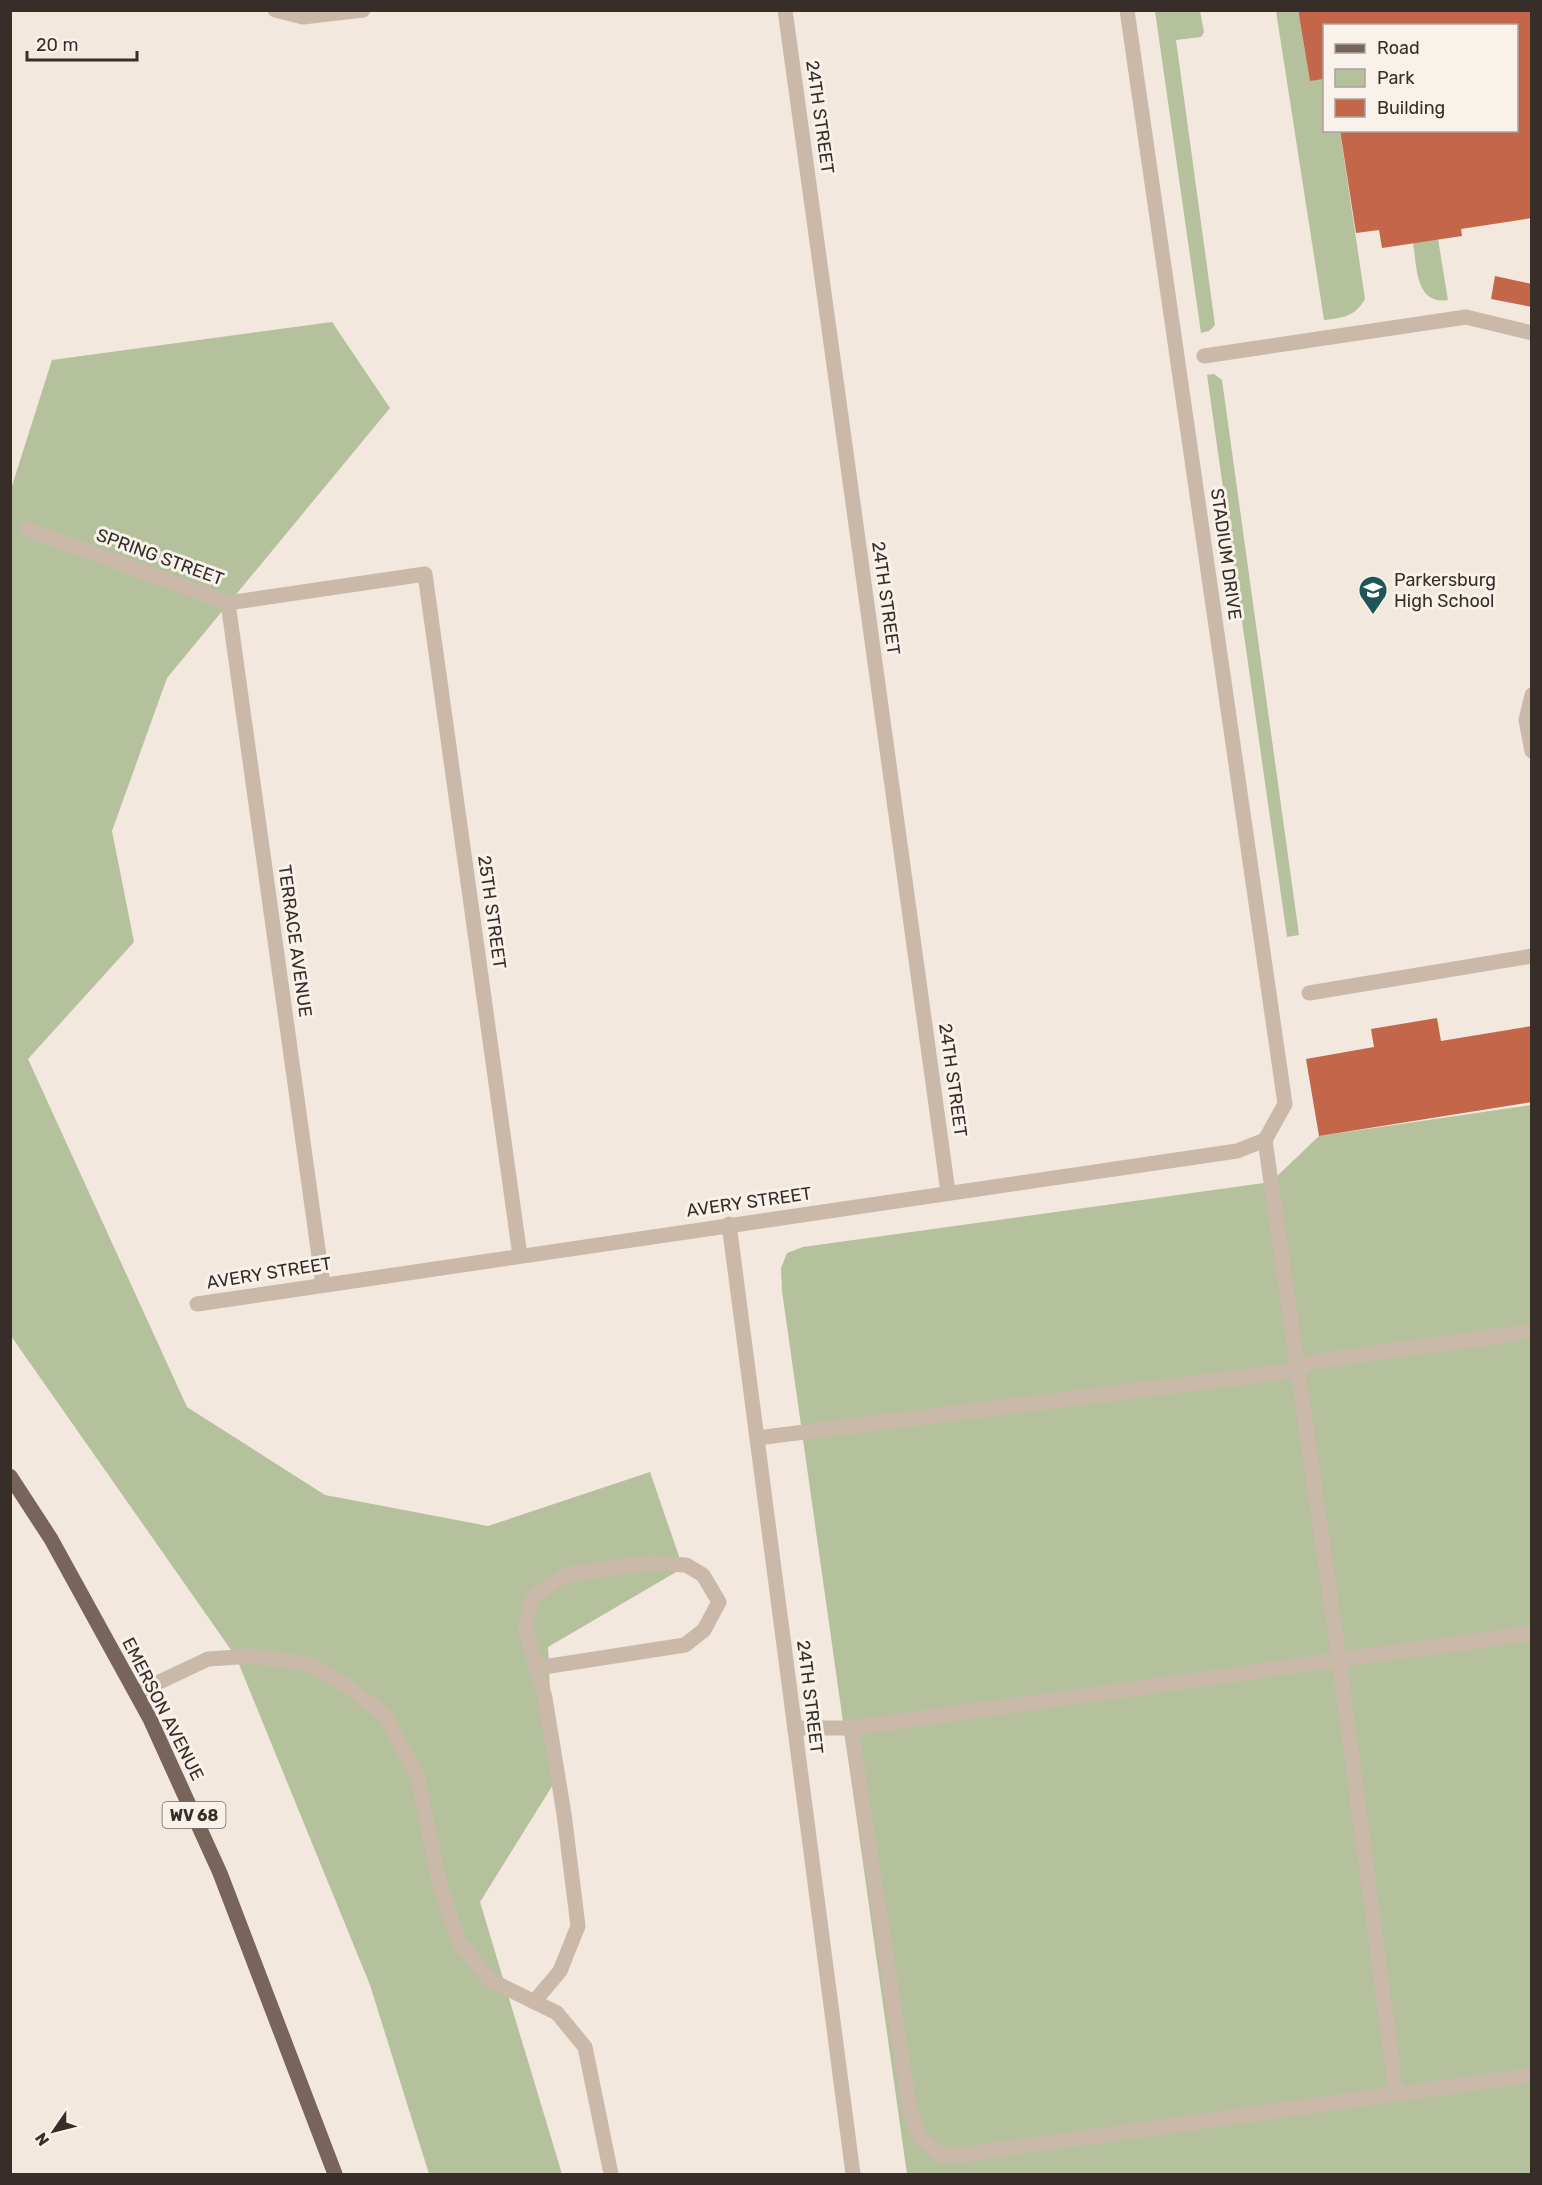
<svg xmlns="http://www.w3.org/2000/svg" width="1542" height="2185" font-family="Rubik,sans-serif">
<rect width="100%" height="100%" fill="#f2e8dd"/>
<g fill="#b5c09d">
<path d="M1155,11H1200L1204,32L1201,37L1176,40L1215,325L1209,331L1201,333Z"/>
<path d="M1276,11H1298L1310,80L1324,79V130L1340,131L1365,299C1355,317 1342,318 1324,320Z"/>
<path d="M1438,239L1448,300C1415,305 1417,266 1413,243Z"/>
<path d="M332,322L390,408L167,678L112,831L134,942L28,1059L187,1407L325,1495L488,1526L650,1472L683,1568L548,1647L554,1783L480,1902L562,2174H429L370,1985L236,1657L11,1336V489L52,360Z"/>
<path d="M1214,374L1222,380L1299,935L1287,937L1207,375Z"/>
<path d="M1531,1105V2174H907L782,1291L781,1268L787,1253L803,1247L1271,1182L1319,1136Z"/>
</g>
<g fill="#c3664a">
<path d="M1298,10H1532V218L1461,229L1462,236L1382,248L1379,230L1356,233L1340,130H1516V26H1324V79L1310,81Z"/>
<path d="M1495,276L1532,284V307L1491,299Z"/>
<path d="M1437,1018L1441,1041L1532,1026V1102L1319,1136L1306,1059L1374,1047L1371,1029Z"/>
</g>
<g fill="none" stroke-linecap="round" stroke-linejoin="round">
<g stroke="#cab8a9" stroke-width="15">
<path d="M275,10L303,17L363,10"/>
<path d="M785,10L948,1192"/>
<path d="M1204,356L1466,317L1532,333"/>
<path d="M27,529L228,603L425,574L520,1256"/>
<path d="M228,603L323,1285"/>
<path d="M1532,695L1526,720L1532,751"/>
<path d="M1309,993L1532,956"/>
<path d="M1265,1140L1339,1659L1396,2093"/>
<path d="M729,1224L853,2174"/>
<path d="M197,1304L1237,1151L1265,1140L1285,1104L1127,10"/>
<path d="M757,1438L1299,1370L1312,1362L1532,1331"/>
<path d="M136,1693L208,1659L254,1656L309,1664L344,1684L384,1714L417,1775L440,1885L458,1940L490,1980L557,2013L585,2047L611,2174"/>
<path d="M795,1728H851L1532,1633"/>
<path d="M851,1728L910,2111L919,2136L941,2155H961L1532,2075"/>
<path d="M534,2002L560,1971L578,1926L564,1814L545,1698L525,1627L533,1597L565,1575L650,1563L686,1565L703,1575L719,1602L704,1630L685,1645L537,1668"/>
</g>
<path stroke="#78645a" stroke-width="15" d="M10,1476L51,1539L150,1719L220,1873L335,2174"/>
</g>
<defs>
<g id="school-pin" transform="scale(1.5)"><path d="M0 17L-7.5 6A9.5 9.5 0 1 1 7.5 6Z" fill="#1f5558" stroke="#f9f2ea"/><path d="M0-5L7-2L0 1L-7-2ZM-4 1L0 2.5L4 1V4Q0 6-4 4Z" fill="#fff"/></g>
</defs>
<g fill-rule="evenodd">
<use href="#school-pin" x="1373" y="590"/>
</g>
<g text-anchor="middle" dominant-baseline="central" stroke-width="6" stroke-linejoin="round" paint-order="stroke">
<rect fill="#f9f2ea" stroke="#716863" stroke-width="1.5" x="162.5" y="1802" width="63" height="26" rx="4.5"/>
<g font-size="16" font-weight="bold" fill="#372d29">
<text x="194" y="1815">WV 68</text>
</g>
<g font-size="18" fill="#372d29" stroke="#f9f2ea">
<text transform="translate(820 117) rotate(82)">24TH STREET</text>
<text transform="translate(1226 554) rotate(82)">STADIUM DRIVE</text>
<text transform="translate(160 557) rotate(20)">SPRING STREET</text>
<text transform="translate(886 598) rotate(82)">24TH STREET</text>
<text transform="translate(492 912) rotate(82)">25TH STREET</text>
<text transform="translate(295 941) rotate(82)">TERRACE AVENUE</text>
<text transform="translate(953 1080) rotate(82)">24TH STREET</text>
<text transform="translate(749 1202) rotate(-8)">AVERY STREET</text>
<text transform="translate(269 1273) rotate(-9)">AVERY STREET</text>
<text transform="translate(810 1697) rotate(83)">24TH STREET</text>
<text transform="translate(163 1709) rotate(63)">EMERSON AVENUE</text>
</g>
<g font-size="18" fill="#372d29" stroke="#f9f2ea" text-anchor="start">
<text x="1394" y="580">Parkersburg<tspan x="1394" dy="21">High School</tspan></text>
</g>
</g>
<rect width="1542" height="2185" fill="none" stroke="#372d29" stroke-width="24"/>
<rect x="1323" y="24" width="195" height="108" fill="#f9f2ea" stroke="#aba39d" stroke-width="1.5"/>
<rect x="1335" y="44" width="30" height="9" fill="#78645a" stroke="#aba39d" stroke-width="1.5"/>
<text x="1377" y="54" font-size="18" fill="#372d29">Road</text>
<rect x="1335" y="69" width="30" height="18" fill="#b5c09d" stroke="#aba39d" stroke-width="1.5"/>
<text x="1377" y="84" font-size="18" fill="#372d29">Park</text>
<rect x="1335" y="99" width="30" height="18" fill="#c3664a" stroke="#aba39d" stroke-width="1.5"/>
<text x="1377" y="114" font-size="18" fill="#372d29">Building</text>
<g transform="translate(54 2131) rotate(235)" stroke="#f9f2ea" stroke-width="4.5" paint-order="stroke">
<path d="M0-4.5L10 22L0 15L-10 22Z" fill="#372d29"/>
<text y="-9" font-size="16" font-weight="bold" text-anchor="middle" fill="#372d29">N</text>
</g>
<path d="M27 51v9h110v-9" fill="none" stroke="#372d29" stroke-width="3"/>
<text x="36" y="51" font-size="18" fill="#372d29" stroke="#f9f2ea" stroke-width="4.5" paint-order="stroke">20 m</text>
</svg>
